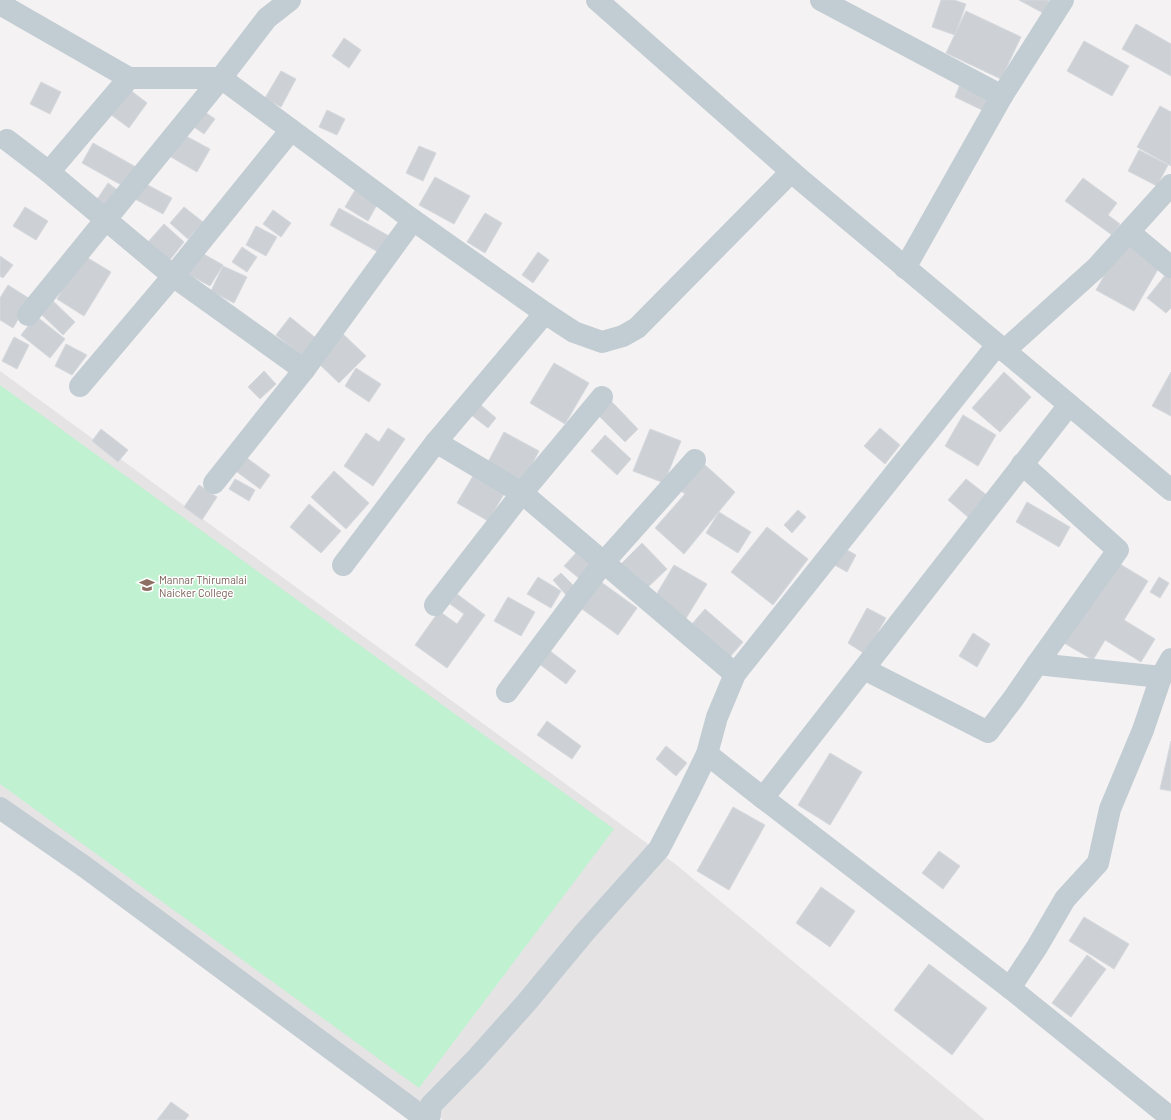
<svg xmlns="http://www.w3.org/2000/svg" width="1171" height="1120" font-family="Barlow,sans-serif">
<rect width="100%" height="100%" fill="#f4f2f2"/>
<path fill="#e5e3e4" d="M0,371L674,863L985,1120H443L0,798Z"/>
<path fill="#c0f1d1" d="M0,385L614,829L419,1088L0,784Z"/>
<g fill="#cdd1d6" stroke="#d5d8dd">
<path d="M941,0H954L966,4L955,35L932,27Z"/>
<path d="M1019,0H1048L1049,1L1043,13Z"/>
<path d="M966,11L1021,37L1001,79L946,53Z"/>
<path d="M1136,24L1171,44V76L1122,49Z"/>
<path d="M344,38L361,50L349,68L332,56Z"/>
<path d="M1084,41L1129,66L1112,96L1067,71Z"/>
<path d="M281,71L296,79L281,107L265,98Z"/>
<path d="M41,82L61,92L50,114L30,104Z"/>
<path d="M961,82L991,96L984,111L955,97Z"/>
<path d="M129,89L147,103L129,128L110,114Z"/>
<path d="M1160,106L1171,112V166L1137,147Z"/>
<path d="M202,110L215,119L204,134L191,125Z"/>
<path d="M327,110L345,119L337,135L319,127Z"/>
<path d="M184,135L210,149L197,172L171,157Z"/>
<path d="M93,143L136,167L125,187L82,163Z"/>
<path d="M419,146L436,153L423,181L406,173Z"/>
<path d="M1139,150L1168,165L1157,186L1128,171Z"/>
<path d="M435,177L470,196L454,224L419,205Z"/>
<path d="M1083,178L1117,203L1108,215L1120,224L1112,235L1065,201Z"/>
<path d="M142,182L172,198L163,214L133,198Z"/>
<path d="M108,183L120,192L108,209L96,201Z"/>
<path d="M355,190L378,203L368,221L345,207Z"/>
<path d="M25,207L48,221L36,240L13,226Z"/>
<path d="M184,207L203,222L188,239L170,223Z"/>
<path d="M339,208L389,236L380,253L330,225Z"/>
<path d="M273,210L291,223L281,237L263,224Z"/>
<path d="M485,213L502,223L485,253L467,242Z"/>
<path d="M164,224L184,242L169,261L148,242Z"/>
<path d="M256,226L277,237L266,256L246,245Z"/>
<path d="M1123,242L1161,264L1134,311L1096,290Z"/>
<path d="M242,247L257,257L247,272L232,262Z"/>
<path d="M200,252L223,265L210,286L188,274Z"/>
<path d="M538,252L549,260L533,283L522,275Z"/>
<path d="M83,255L111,272L84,316L57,299Z"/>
<path d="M0,256L13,265L3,278L0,276Z"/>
<path d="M223,266L247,277L234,303L211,291Z"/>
<path d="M1167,273L1171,277V308L1166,313L1147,298Z"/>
<path d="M8,285L30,299L13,328L0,320V298Z"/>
<path d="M53,301L75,322L63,335L41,314Z"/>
<path d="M36,316L65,339L50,358L21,335Z"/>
<path d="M290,317L317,339L303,357L276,335Z"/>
<path d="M343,334L366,356L339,383L316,361Z"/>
<path d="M14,337L29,345L17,369L2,361Z"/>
<path d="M66,344L87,355L72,375L55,366Z"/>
<path d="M554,363L589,383L565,424L530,403Z"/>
<path d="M356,368L381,384L369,402L345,386Z"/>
<path d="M264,371L276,384L260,399L248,387Z"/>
<path d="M1004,372L1031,397L1000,432L972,408Z"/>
<path d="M1171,372V416L1152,406Z"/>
<path d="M475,400L496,418L488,428L466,411Z"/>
<path d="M612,402L638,429L625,442L598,415Z"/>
<path d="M963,415L996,435L978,466L945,446Z"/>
<path d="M388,428L405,439L373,486L344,466L366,433L379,442Z"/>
<path d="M880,428L900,445L885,464L864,446Z"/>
<path d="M101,429L128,450L118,462L92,441Z"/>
<path d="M650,429L681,441L664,483L633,471Z"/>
<path d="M504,432L539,451L523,481L488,462Z"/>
<path d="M605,435L631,459L617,475L591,451Z"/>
<path d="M243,455L270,475L260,489L233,469Z"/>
<path d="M704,464L735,492L684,554L655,528L685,494L681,491Z"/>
<path d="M334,471L369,503L346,529L311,497Z"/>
<path d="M473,476L504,494L488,521L457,503Z"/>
<path d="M235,479L255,490L249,501L229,489Z"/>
<path d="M966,479L993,500L975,523L948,500Z"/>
<path d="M199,485L217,497L202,520L184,507Z"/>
<path d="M1027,502L1070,527L1059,547L1016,522Z"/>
<path d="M309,504L341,531L321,553L290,527Z"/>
<path d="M798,510L806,517L792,533L784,525Z"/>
<path d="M719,512L751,532L738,553L706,533Z"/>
<path d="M767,527L808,559L773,605L731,572Z"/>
<path d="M642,543L667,569L645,590L621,564Z"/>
<path d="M840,546L856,555L847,572L831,563Z"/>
<path d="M576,553L592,566L580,579L564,566Z"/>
<path d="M1115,561L1148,581L1124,620L1155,639L1141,662L1105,640L1093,660L1064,643Z"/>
<path d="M674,565L707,584L685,620L653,600Z"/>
<path d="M561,573L576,588L567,596L553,580Z"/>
<path d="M538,577L561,591L551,608L527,594Z"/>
<path d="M1159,577L1169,583L1160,598L1150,592Z"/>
<path d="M601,582L637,608L618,635L582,609Z"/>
<path d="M457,594L485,615L447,668L415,645L439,611L457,624L464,614L450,604Z"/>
<path d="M508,597L535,612L521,636L494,621Z"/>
<path d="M867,608L886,618L865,654L848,643Z"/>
<path d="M705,609L743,642L729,658L691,625Z"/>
<path d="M973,633L990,644L977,667L959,656Z"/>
<path d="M545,647L576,671L566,684L534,660Z"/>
<path d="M547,721L581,746L572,759L537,735Z"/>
<path d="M1171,741V791L1160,789Z"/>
<path d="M666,746L687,763L676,776L656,759Z"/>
<path d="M830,753L862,772L830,825L798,805Z"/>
<path d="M733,807L765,825L729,890L697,871Z"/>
<path d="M939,851L960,866L943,889L922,873Z"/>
<path d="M821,887L855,911L830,947L796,923Z"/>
<path d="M1084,917L1129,944L1114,969L1069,941Z"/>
<path d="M1087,955L1106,969L1071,1017L1052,1003Z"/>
<path d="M929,964L987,1008L952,1055L894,1010Z"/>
<path d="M171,1102L189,1115L185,1120H157Z"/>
</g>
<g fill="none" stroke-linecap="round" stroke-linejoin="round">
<g stroke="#c2ccd3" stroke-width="22">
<path d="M597,0L801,180L1171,490"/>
<path d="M821,0L1002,96"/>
<path d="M0,4L129,78L49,172"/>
<path d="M129,78H221L413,220L545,313L436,442L343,565"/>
<path d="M7,140L49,172L173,276L304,370"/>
<path d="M1129,232L1171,267"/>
<path d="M905,268L1002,96L1063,0"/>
<path d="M545,313L574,332L602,342L623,336L637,328L791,172"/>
<path d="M28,315L221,78L267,18L290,0"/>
<path d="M1004,351L1096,268L1171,185"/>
<path d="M80,386L173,276L291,130"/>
<path d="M1069,405L763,798L1010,988L1171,1118"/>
<path d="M436,442L522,493L735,674L997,345"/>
<path d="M1022,464L1118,550L1037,664"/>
<path d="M214,483L304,370L413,220"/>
<path d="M435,605L522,493L602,397"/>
<path d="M864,669L988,732L1013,699L1037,664L1161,677"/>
<path d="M507,692L603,563L695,460"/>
<path d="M707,754L763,798"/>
<path d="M0,808L85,867L427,1120"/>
<path d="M1010,988L1037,947L1065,899L1098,863L1110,809L1143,730L1161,677L1171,659"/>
<path d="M429,1120L431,1105L475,1060L526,1003L584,933L659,849L689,791L707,754L717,717L735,674"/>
</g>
</g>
<defs>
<g id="university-bare" transform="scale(1.2)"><path d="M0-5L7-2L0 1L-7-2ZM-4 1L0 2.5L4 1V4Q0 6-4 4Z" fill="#8d6e63" stroke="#fff" stroke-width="2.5" paint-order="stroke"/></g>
</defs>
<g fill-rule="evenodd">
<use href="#university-bare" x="147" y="585"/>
</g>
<g text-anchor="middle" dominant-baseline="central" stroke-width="3" stroke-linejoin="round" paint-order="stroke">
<g font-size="11" fill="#785e54" stroke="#fff" text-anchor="start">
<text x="159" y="579">Mannar Thirumalai<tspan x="159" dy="13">Naicker College</tspan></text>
</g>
</g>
</svg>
